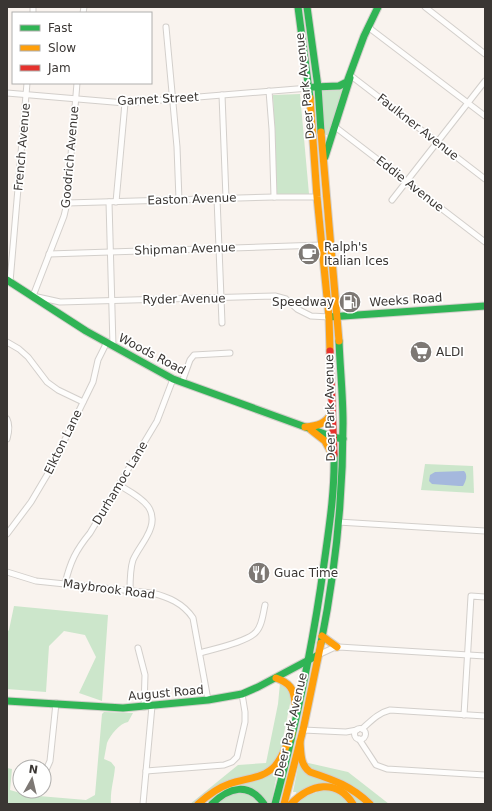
<svg xmlns="http://www.w3.org/2000/svg" width="492" height="811" font-family="'DejaVu Sans',sans-serif">
<rect width="100%" height="100%" fill="#f9f3ee"/>
<g fill="#cce6cb">
<path d="M342,90L328,135H325L321,91Z"/>
<path d="M300,94L309,194H276L273,95Z"/>
<path d="M425,464L473,466L474,493L421,490Z"/>
<path d="M14,606L108,615L102,701L79,693L96,657L85,635L64,631L49,646L46,692L7,689V632L9,630Z"/>
<path d="M280,683L285,684L292,694L281,748L274,765L196,804H190L238,765L266,763L278,704Z"/>
<path d="M104,712L133,713L128,722C119,724 111,734 107,743C106,748 105,754 104,759L111,762L115,767C114,780 110,791 111,804H7V768L12,769L10,790L27,795L86,800L95,795L102,714Z"/>
<path d="M299,762L343,786L366,804H356L343,788L297,794L296,792H293Z"/>
<path d="M304,762L348,772L389,804H373L309,770Z"/>
<path d="M274,771L277,774L271,804H266L238,784Z"/>
<path d="M325,789L343,795L350,804H297L299,799Z"/>
<path d="M237,792L248,793L261,804H215L225,797Z"/>
</g>
<path fill="#a5b8dd" d="M464,471C468,475 466,481 463,486H459L432,484L429,481L430,475L435,472Z"/>
<g fill="none" stroke-linecap="round" stroke-linejoin="round">
<g stroke="#d3cfcb" stroke-width="7">
<g id="street">
<path d="M425,7L485,54"/>
<path d="M33,13V7"/>
<path d="M83,13L84,7"/>
<path d="M166,27L177,147L179,200"/>
<path d="M368,27L485,116"/>
<path d="M350,75L485,179"/>
<path d="M77,83L67,203L64,216L33,296L60,302L275,296L286,299L297,309L311,316L329,317"/>
<path d="M269,91L272,129L274,197"/>
<path d="M7,93L125,103L309,88"/>
<path d="M222,95L226,198"/>
<path d="M334,126L485,242"/>
<path d="M217,198L222,323"/>
<path d="M392,200L485,81"/>
<path d="M109,202L113,346"/>
<path d="M116,202L125,103"/>
<path d="M67,203L274,197H317"/>
<path d="M49,254L321,245"/>
<path d="M10,282L27,83"/>
<path d="M7,342L19,349L28,357L47,382L58,390L83,402"/>
<path d="M182,382L190,360L194,355L230,353"/>
<path d="M7,419C10,425 9,432 7,439"/>
<path d="M119,485C139,497 163,508 147,536C143,544 137,551 133,560C130,569 130,581 130,591"/>
<path d="M338,522L485,531"/>
<path d="M7,534L31,502L50,470L93,382L98,360L107,342"/>
<path d="M7,572L36,581L152,593C168,597 183,603 193,618L208,700"/>
<path d="M65,584C70,562 76,550 90,533L157,421L173,379"/>
<path d="M138,648L145,675L144,707"/>
<path d="M200,653C213,649 248,642 256,632C262,626 263,614 265,605"/>
<path d="M318,655L333,648L339,647L485,656"/>
<path d="M464,715L471,596L485,597"/>
<circle cx="360" cy="734" r="5.5"/>
<path d="M362,729C371,721 378,713 390,710L485,716"/>
<path d="M303,730L346,732L357,730"/>
<path d="M359,739L376,765L387,769L485,775"/>
<path d="M46,770L50,761L56,703"/>
<path d="M146,771L224,765L232,762L237,757L245,722V712L242,694"/>
<path d="M143,804L152,706"/>
</g>
</g>
<g stroke="#d3cfcb" stroke-width="9">
<g id="fast">
<path d="M298,7L310,98"/>
<path d="M307,7L318,87L321,132"/>
<path d="M314,87L339,86L347,82L364,36L378,7"/>
<path d="M325,157L350,78"/>
<path d="M7,280L86,331L173,379L333,437L343,439"/>
<path d="M329,317L485,306"/>
<path d="M321,643C335,573 343,494 343,423C343,395 340,368 339,341"/>
<path d="M7,701L123,708L208,700L242,694L258,687L318,655"/>
<path d="M212,804C229,787 249,782 264,804"/>
<path d="M275,804C296,725 313,645 324,564C329,528 335,491 334,455"/>
</g>
</g>
<g stroke="#d3cfcb" stroke-width="9">
<g id="slow">
<path d="M310,98L317,197L329,317L330,351"/>
<path d="M321,132L339,341"/>
<path d="M305,427C318,426 325,424 332,413"/>
<path d="M311,430L325,441L332,454"/>
<path d="M322,636L337,647"/>
<path d="M276,678C290,683 294,689 295,703"/>
<path d="M300,742C301,753 300,765 310,772C334,780 351,786 370,804"/>
<path d="M198,804C207,796 217,788 229,784C245,778 263,779 275,766C283,757 287,744 292,733"/>
<path d="M284,804L303,730L321,643"/>
<path d="M291,804C310,784 337,778 353,804"/>
</g>
</g>
<g stroke="#d3cfcb" stroke-width="9">
<path id="jam" d="M330,351L334,455"/>
</g>
<use href="#street" stroke="#fefdfc" stroke-width="5"/>
<use href="#fast" stroke="#30b455" stroke-width="7"/>
<use href="#slow" stroke="#ff9f0a" stroke-width="7"/>
<use href="#jam" stroke="#e5322d" stroke-width="7"/>
</g>
<defs>
<g id="cafe-disc" transform="scale(1.15)"><circle r="9.5" fill="#7d7874" stroke="#fff"/><path d="M-5.5-4.5H6V0H3Q3 3.5 0 3.5H-2.5Q-5.5 3.5-5.5 0ZM3-3.2v2h1.7v-2ZM-6 4.5H4V6H-6Z" fill="#fff"/></g>
<g id="fuel-disc" transform="scale(1.15)"><circle r="9.5" fill="#7d7874" stroke="#fff"/><path d="M-5.5-6h7V0h2V4h1.3V-2.5L3-4.5l.8-.8L6-3V5H2.5V1h-1V6h-7ZM-4.2-4.7v3.2H.2V-4.7Z" fill="#fff"/></g>
<g id="supermarket-disc" transform="scale(1.15)"><circle r="9.5" fill="#7d7874" stroke="#fff"/><path d="M-6-5.5h2.5l.6 2H6L4.5 2H-2.5L-4.4-4H-6ZM-1.5 3.2a1.3 1.3 0 1 0 .1 0ZM3 3.2a1.3 1.3 0 1 0 .1 0Z" fill="#fff"/></g>
<g id="restaurant-disc" transform="scale(1.15)"><circle r="9.5" fill="#7d7874" stroke="#fff"/><path d="M-5-6h1v4h1v-4h1v4h1v-4h1v5L-1.5 .5V6h-2V.5L-5-1ZM5-6V6H3V1.5H1.5Q1.5-4 5-6Z" fill="#fff"/></g>
</defs>
<g fill-rule="evenodd">
<use href="#cafe-disc" x="309" y="254"/>
<use href="#fuel-disc" x="350" y="302"/>
<use href="#supermarket-disc" x="421" y="352"/>
<use href="#restaurant-disc" x="259" y="573"/>
</g>
<g text-anchor="middle" dominant-baseline="central" stroke-width="3.5" stroke-linejoin="round" paint-order="stroke">
<g font-size="12" fill="#3a3633" stroke="#fff">
<text transform="translate(305 86) rotate(-96)">Deer Park Avenue</text>
<text transform="translate(158 99) rotate(-3)">Garnet Street</text>
<text transform="translate(418 127) rotate(38)">Faulkner Avenue</text>
<text transform="translate(22 147) rotate(-85)">French Avenue</text>
<text transform="translate(70 157) rotate(-85)">Goodrich Avenue</text>
<text transform="translate(410 184) rotate(38)">Eddie Avenue</text>
<text transform="translate(192 199) rotate(-2)">Easton Avenue</text>
<text transform="translate(185 249) rotate(-2)">Shipman Avenue</text>
<text transform="translate(184 299) rotate(-1)">Ryder Avenue</text>
<text transform="translate(406 300) rotate(-4)">Weeks Road</text>
<text transform="translate(152 354) rotate(28)">Woods Road</text>
<text transform="translate(330 408) rotate(-91)">Deer Park Avenue</text>
<text transform="translate(63 442) rotate(-64)">Elkton Lane</text>
<text transform="translate(120 483) rotate(-59)">Durhamoc Lane</text>
<text transform="translate(109 589) rotate(7)">Maybrook Road</text>
<text transform="translate(166 693) rotate(-5)">August Road</text>
<text transform="translate(291 725) rotate(-77)">Deer Park Avenue</text>
</g>
<g font-size="12" fill="#3a3633" stroke="#fff" text-anchor="start">
<text x="324" y="247">Ralph's<tspan x="324" dy="14">Italian Ices</tspan></text>
<text x="334" y="302" text-anchor="end">Speedway</text>
<text x="436" y="352">ALDI</text>
<text x="274" y="573">Guac Time</text>
</g>
</g>
<rect width="492" height="811" fill="none" stroke="#3a3633" stroke-width="16"/>
<rect x="12" y="12" width="140" height="72" fill="#ffffff" stroke="#b0afad"/>
<rect x="20" y="25" width="20" height="6" fill="#30b455" stroke="#b0afad"/>
<text x="48" y="32" font-size="12" fill="#3a3633">Fast</text>
<rect x="20" y="45" width="20" height="6" fill="#ff9f0a" stroke="#b0afad"/>
<text x="48" y="52" font-size="12" fill="#3a3633">Slow</text>
<rect x="20" y="65" width="20" height="6" fill="#e5322d" stroke="#b0afad"/>
<text x="48" y="72" font-size="12" fill="#3a3633">Jam</text>
<g transform="translate(32 779) rotate(8)"><circle r="19" fill="#ffffff" stroke="#b0afad"/>
<path d="M0-3L7 15L0 10L-7 15Z" fill="#7d7874"/>
<text y="-6" font-size="11" font-weight="bold" text-anchor="middle" fill="#3a3633">N</text>
</g>
</svg>
